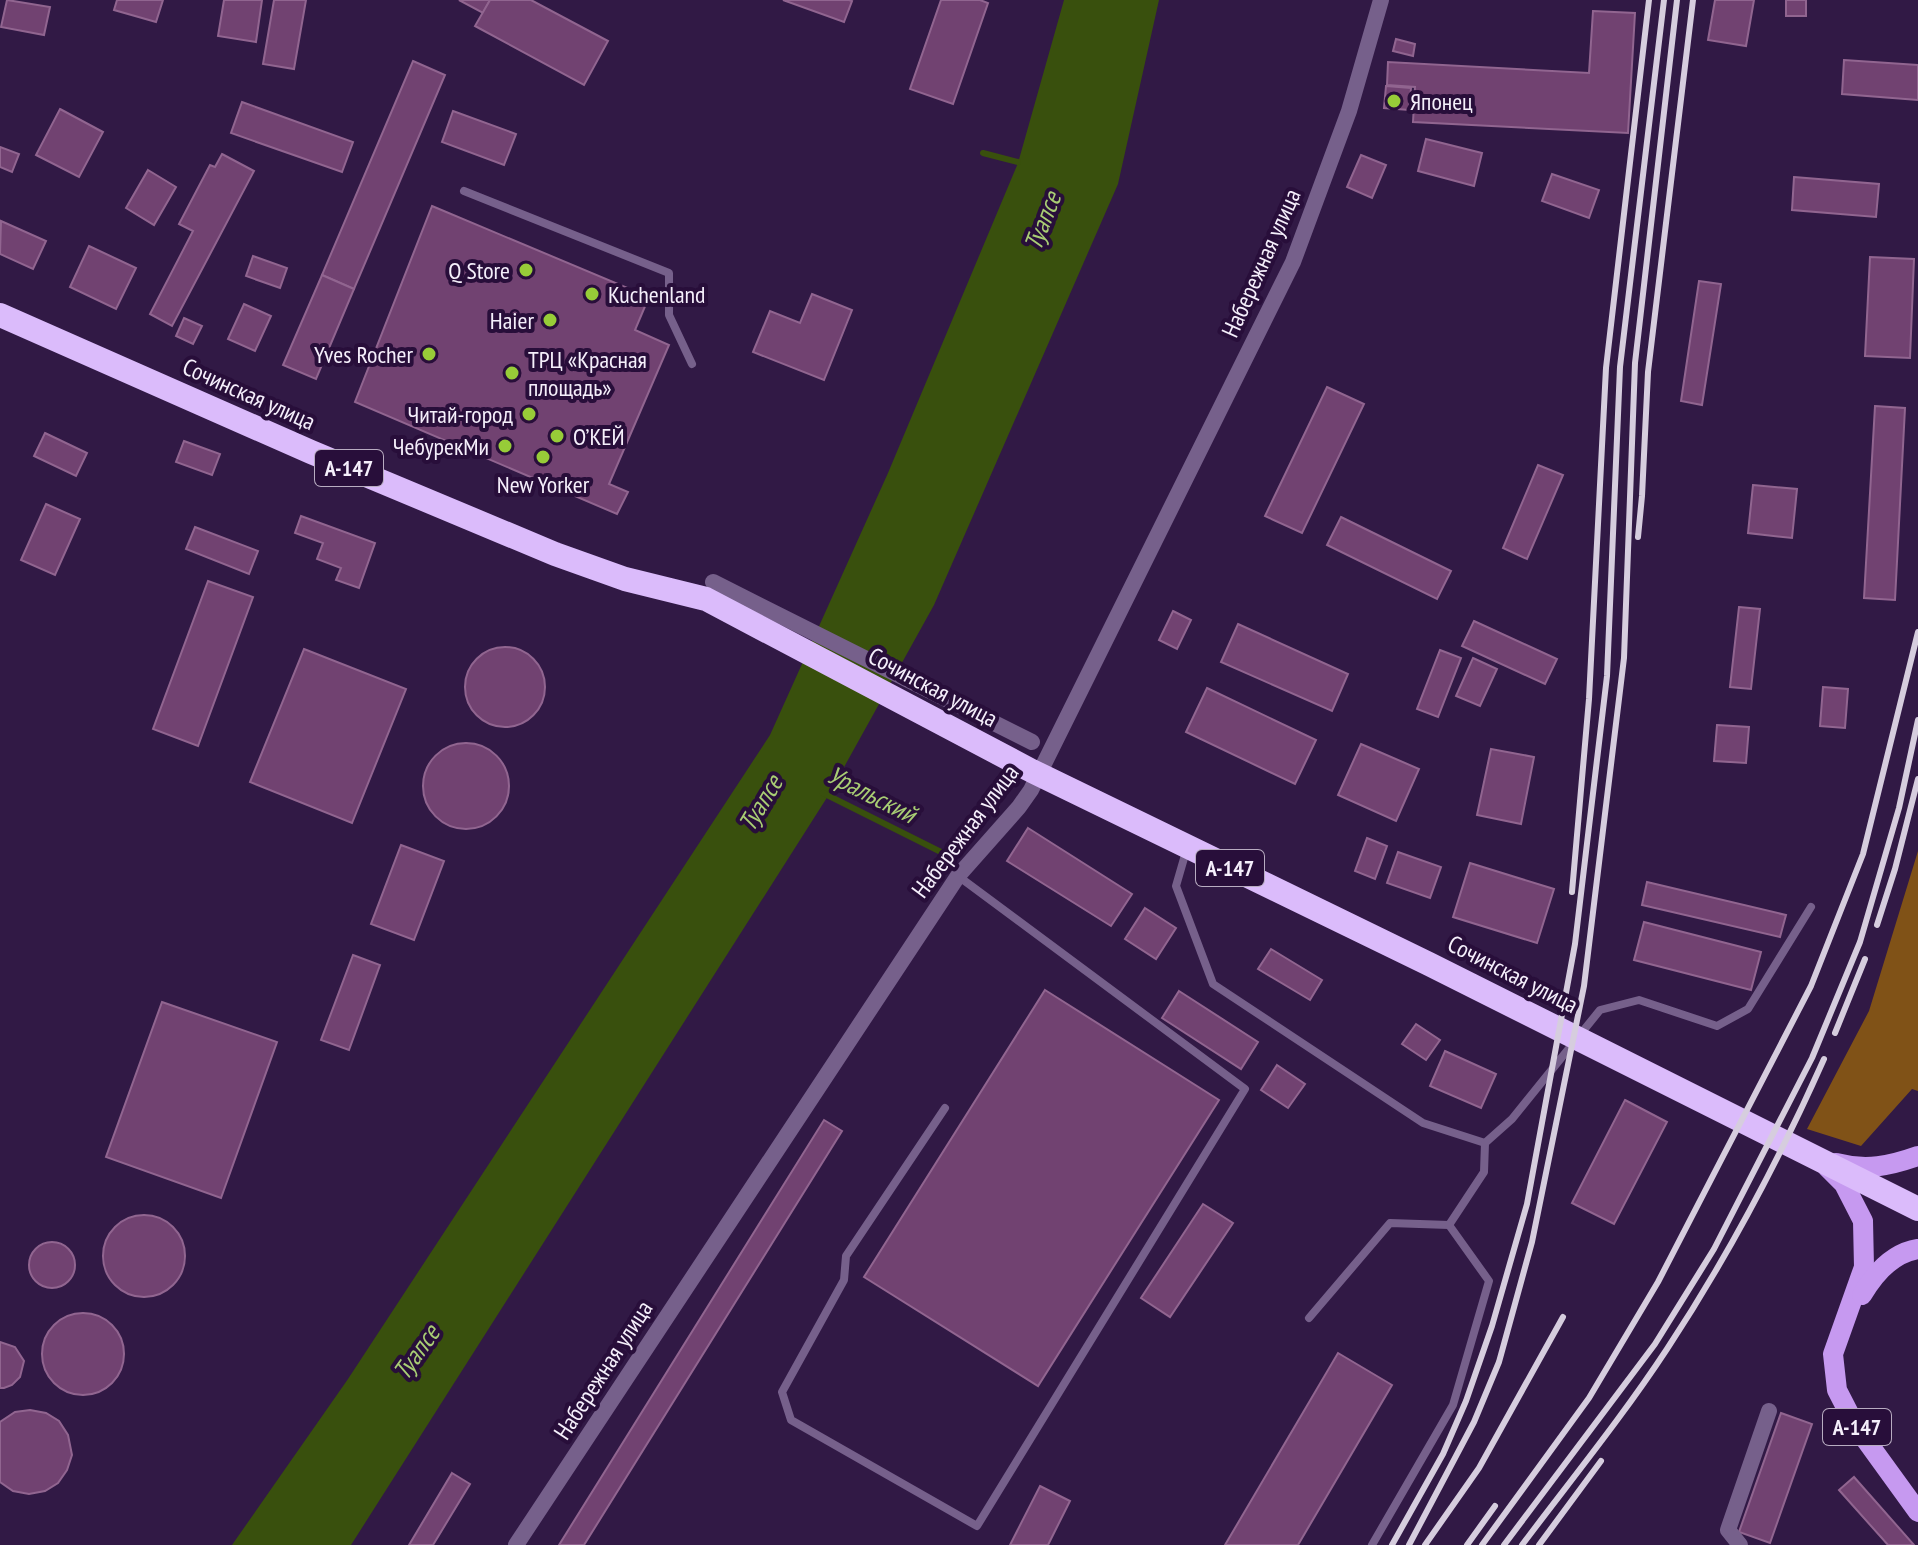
<svg xmlns="http://www.w3.org/2000/svg" width="1918" height="1545" font-family="'PT Sans Narrow',sans-serif">
<rect width="100%" height="100%" fill="#311945"/>
<path fill="#805217" d="M1918,851V1091L1912,1089L1861,1146L1807,1129L1869,1011Z"/>
<path fill="#39500d" d="M1064,0H1159L1118,184L934,605L828,796L351,1545H232L348,1379L770,735L888,473L1018,163Z"/>
<g fill="none" stroke-linecap="round" stroke-linejoin="round">
<g stroke="#39500d" stroke-width="6">
<path d="M983,153L1018,162"/>
<path d="M823,793L945,854"/>
</g>
</g>
<g fill="#714271" stroke="#916590" stroke-width="2">
<path d="M7,0L50,7L44,35L1,27Z"/>
<path d="M117,0H163L156,22L114,10Z"/>
<path d="M224,0H262L256,42L218,36Z"/>
<path d="M274,0H306L294,69L263,64Z"/>
<path d="M459,0H490L483,13Z"/>
<path d="M490,0H531L608,41L584,85L475,26Z"/>
<path d="M783,0H849L852,1L844,22Z"/>
<path d="M941,0H980L988,3L953,104L910,89Z"/>
<path d="M1715,0H1754L1746,46L1708,40Z"/>
<rect x="1786" y="0" width="20" height="16"/>
<path d="M1593,11L1635,13L1628,133L1413,122L1415,87L1387,85L1388,62L1589,73Z"/>
<path d="M1396,39L1415,44L1413,56L1393,51Z"/>
<path d="M1844,60L1918,65V100L1842,94Z"/>
<path d="M413,61L445,75L354,289L322,275Z"/>
<path d="M1386,86L1411,88L1409,110L1384,108Z"/>
<path d="M242,102L353,142L342,172L231,133Z"/>
<path d="M60,109L103,132L79,177L36,155Z"/>
<path d="M453,111L516,134L504,165L442,142Z"/>
<path d="M1426,139L1482,153L1474,186L1418,171Z"/>
<path d="M0,147L19,154L12,172L0,167Z"/>
<path d="M222,154L254,171L172,326L150,314L193,231L179,224L210,165L215,167Z"/>
<path d="M1361,155L1386,165L1372,198L1347,187Z"/>
<path d="M148,170L176,187L154,225L126,208Z"/>
<path d="M1552,174L1599,190L1589,218L1542,201Z"/>
<path d="M1794,177L1879,184L1876,217L1792,210Z"/>
<path d="M432,206L649,297L635,330L669,345L609,484L628,492L617,514L355,402Z"/>
<path d="M1,221L46,241L33,269L0,254Z"/>
<path d="M89,246L136,268L116,309L70,287Z"/>
<path d="M253,256L287,268L280,288L246,276Z"/>
<path d="M1870,257L1914,259L1910,358L1865,356Z"/>
<path d="M322,275L354,289L316,379L283,365Z"/>
<path d="M1699,281L1721,284L1702,405L1681,401Z"/>
<path d="M812,294L852,310L824,380L753,352L770,311L800,323Z"/>
<path d="M244,304L271,316L255,351L228,339Z"/>
<path d="M184,318L202,326L193,344L176,336Z"/>
<path d="M1327,387L1364,404L1302,533L1265,516Z"/>
<path d="M1875,406L1905,408L1895,600L1864,598Z"/>
<path d="M45,433L87,453L76,476L34,456Z"/>
<path d="M184,441L220,454L212,475L176,462Z"/>
<path d="M1538,465L1563,475L1527,559L1503,548Z"/>
<path d="M1753,485L1797,489L1792,538L1748,533Z"/>
<path d="M46,504L80,519L55,575L21,560Z"/>
<path d="M301,516L375,543L359,588L336,580L341,568L317,559L323,543L295,533Z"/>
<path d="M1341,517L1451,571L1437,599L1327,545Z"/>
<path d="M195,527L258,551L249,574L186,549Z"/>
<path d="M208,581L253,597L198,746L153,729Z"/>
<path d="M1739,607L1760,609L1751,689L1730,687Z"/>
<path d="M1173,611L1191,620L1177,649L1159,640Z"/>
<path d="M1474,621L1557,659L1545,684L1462,646Z"/>
<path d="M1238,624L1348,674L1332,711L1221,662Z"/>
<circle cx="505" cy="687" r="40"/>
<path d="M304,649L406,689L352,823L250,782Z"/>
<path d="M1440,650L1461,658L1438,717L1417,709Z"/>
<path d="M1473,658L1497,669L1480,706L1456,696Z"/>
<path d="M1823,687L1848,689L1845,728L1820,726Z"/>
<path d="M1207,688L1316,740L1295,784L1186,732Z"/>
<path d="M1717,725L1749,727L1746,763L1714,761Z"/>
<circle cx="466" cy="786" r="43"/>
<path d="M1361,744L1419,769L1396,821L1338,795Z"/>
<path d="M1491,749L1534,757L1521,824L1477,815Z"/>
<path d="M1028,828L1132,894L1111,926L1007,861Z"/>
<path d="M1367,838L1387,846L1375,879L1355,871Z"/>
<path d="M401,845L444,861L414,940L371,924Z"/>
<path d="M1398,852L1441,867L1430,898L1387,883Z"/>
<path d="M1470,863L1554,889L1537,943L1453,917Z"/>
<path d="M1647,882L1786,915L1780,937L1642,905Z"/>
<path d="M1145,908L1176,928L1156,959L1125,939Z"/>
<path d="M1644,922L1761,952L1751,990L1634,960Z"/>
<path d="M1271,949L1322,980L1310,1000L1258,969Z"/>
<path d="M353,955L380,965L349,1050L321,1040Z"/>
<path d="M1045,990L1219,1100L1038,1386L864,1277Z"/>
<path d="M1179,991L1258,1042L1241,1069L1162,1018Z"/>
<path d="M162,1002L277,1042L221,1198L106,1157Z"/>
<path d="M1416,1024L1440,1040L1426,1060L1402,1044Z"/>
<path d="M1445,1051L1496,1074L1481,1108L1430,1086Z"/>
<path d="M1277,1065L1305,1084L1288,1108L1261,1090Z"/>
<path d="M1625,1100L1667,1122L1614,1224L1572,1203Z"/>
<path d="M824,1120L842,1131L584,1545H559Z"/>
<path d="M1203,1204L1233,1223L1170,1317L1141,1298Z"/>
<circle cx="144" cy="1256" r="41"/>
<circle cx="52" cy="1265" r="23"/>
<circle cx="83" cy="1354" r="41"/>
<path d="M0,1342L15,1347L24,1361L20,1377L12,1385L4,1388H0Z"/>
<path d="M1338,1353L1392,1385L1298,1545H1225Z"/>
<path d="M30,1410L46,1413L59,1421L68,1435L72,1455L67,1470L58,1483L45,1491L29,1494L13,1491L0,1482V1422L15,1412Z"/>
<path d="M1781,1413L1812,1424L1770,1543L1739,1532Z"/>
<path d="M452,1473L470,1484L433,1545H409Z"/>
<path d="M1854,1477L1914,1545H1888L1839,1490Z"/>
<path d="M1040,1486L1070,1501L1048,1545H1010Z"/>
</g>
<g fill="none" stroke-linecap="round" stroke-linejoin="round">
<g stroke="#76608b" stroke-width="8">
<path d="M464,191L669,273V315L692,364"/>
<path d="M1187,848L1176,886L1213,984L1423,1123L1485,1143L1512,1119L1600,1010L1639,1000L1717,1026L1748,1009L1811,907"/>
<path d="M945,1108L846,1256L844,1280L782,1392L791,1420L977,1526L1245,1089L958,876"/>
<path d="M1309,1318L1390,1223L1449,1225"/>
<path d="M1372,1545L1453,1405L1489,1281L1449,1225L1484,1172L1485,1143"/>
</g>
<g stroke="#76608b" stroke-width="16">
<path d="M713,582L1032,742"/>
<path d="M516,1545L958,876L1019,807L1031,790L1293,262L1349,111L1381,0"/>
<path d="M1740,1545L1728,1530L1769,1411"/>
</g>
<g stroke="#c699f0" stroke-width="20">
<path d="M1836,1163C1866,1171 1890,1166 1918,1156"/>
<path d="M1827,1167L1844,1184L1863,1221L1864,1267L1833,1354L1837,1390L1855,1425L1918,1512"/>
<path d="M1862,1295C1875,1273 1892,1253 1918,1249"/>
</g>
<path stroke="#dbbbfb" stroke-width="24" d="M0,315L311,452L555,554L625,579L706,599L1032,771L1429,964L1918,1209"/>
<g stroke="#d6cdde" stroke-width="6">
<path d="M1638,537L1642,496L1648,372L1693,0"/>
<path d="M1572,892L1589,699L1606,368L1649,0"/>
<path d="M1877,925L1895,869L1918,779"/>
<path d="M1835,1033L1865,959"/>
<path d="M1392,1545L1443,1454L1466,1401L1492,1326L1527,1204L1575,944L1607,676L1620,367L1664,0"/>
<path d="M1409,1545L1474,1422L1499,1362L1532,1242L1584,986L1624,658L1635,363L1677,0"/>
<path d="M1425,1545L1479,1468L1563,1317"/>
<path d="M1467,1545L1495,1506"/>
<path d="M1482,1545L1589,1398L1658,1282L1811,986L1863,854L1918,632"/>
<path d="M1504,1545L1655,1344L1714,1249L1812,1058L1860,942L1899,808L1918,720"/>
<path d="M1522,1545C1571,1480 1623,1416 1667,1349C1727,1258 1780,1158 1824,1059"/>
<path d="M1539,1545L1601,1461"/>
</g>
</g>
<g fill="#97cc38" stroke="#280e3a" stroke-width="3">
<circle cx="1394" cy="101" r="8"/>
<circle cx="526" cy="270" r="8"/>
<circle cx="592" cy="294" r="8"/>
<circle cx="550" cy="320" r="8"/>
<circle cx="429" cy="354" r="8"/>
<circle cx="512" cy="373" r="8"/>
<circle cx="529" cy="414" r="8"/>
<circle cx="557" cy="436" r="8"/>
<circle cx="505" cy="446" r="8"/>
<circle cx="543" cy="457" r="8"/>
</g>
<g text-anchor="middle" dominant-baseline="central" stroke-width="8" stroke-linejoin="round" paint-order="stroke">
<g fill="#280e3a" stroke="#b8acc1" stroke-width="2">
<rect x="315" y="450" width="68" height="36" rx="6"/>
<rect x="1196" y="850" width="68" height="36" rx="6"/>
<rect x="1823" y="1409" width="68" height="36" rx="6"/>
</g>
<g font-size="22" font-weight="bold" fill="#f5effb">
<text x="349" y="468">А-147</text>
<text x="1230" y="868">А-147</text>
<text x="1857" y="1427">А-147</text>
</g>
<g font-size="24" fill="#f5effb" stroke="#280e3a" text-anchor="end">
<text x="1410" y="101" text-anchor="start">Японец</text>
<text x="510" y="270">Q Store</text>
<text x="608" y="294" text-anchor="start">Kuchenland</text>
<text x="534" y="320">Haier</text>
<text x="413" y="354">Yves Rocher</text>
<text x="528" y="359" text-anchor="start">ТРЦ «Красная<tspan x="528" dy="28">площадь»</tspan></text>
<text x="513" y="414">Читай-город</text>
<text x="573" y="436" text-anchor="start">О’КЕЙ</text>
<text x="489" y="446">ЧебурекМи</text>
<text x="543" y="484" text-anchor="middle">New Yorker</text>
</g>
<g font-size="24" fill="#f5effb" stroke="#280e3a">
<text transform="translate(1261 263) rotate(-66)">Набережная улица</text>
<text transform="translate(249 394) rotate(24)">Сочинская улица</text>
<text transform="translate(933 687) rotate(28)">Сочинская улица</text>
<text transform="translate(965 831) rotate(-53)">Набережная улица</text>
<text transform="translate(1513 974) rotate(27)">Сочинская улица</text>
<text transform="translate(603 1370) rotate(-57)">Набережная улица</text>
</g>
<g font-size="26" font-style="italic" fill="#a9ce74" stroke="#280e3a">
<text transform="translate(1042 221) rotate(-69)">Туапсе</text>
<text transform="translate(872 794) rotate(27)">Уральский</text>
<text transform="translate(760 803) rotate(-59)">Туапсе</text>
<text transform="translate(416 1352) rotate(-55)">Туапсе</text>
</g>
</g>
</svg>
